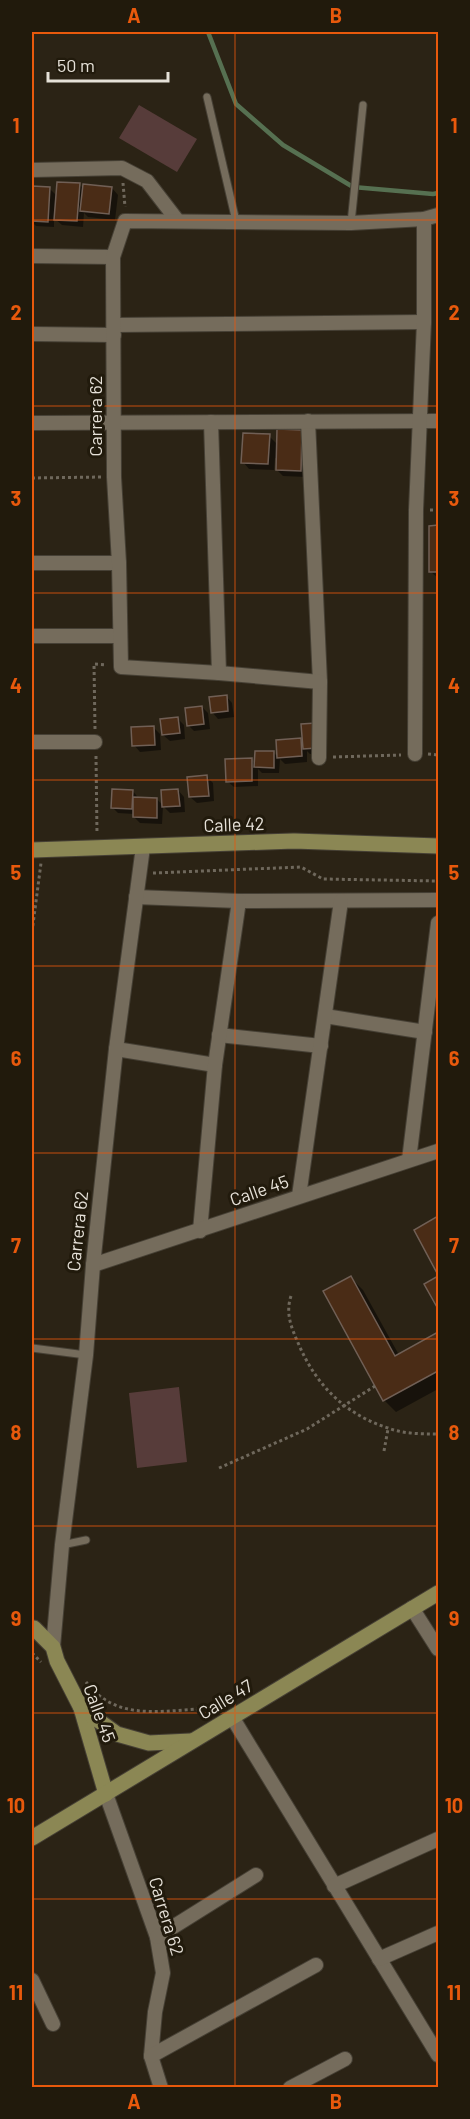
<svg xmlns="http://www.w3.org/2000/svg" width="470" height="2119" font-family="Barlow,sans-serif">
<rect width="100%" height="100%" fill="#2b2315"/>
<g fill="#573c3a">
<path d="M139,105L197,139L177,172L119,138Z"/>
<path d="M179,1387L187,1462L137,1468L129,1393Z"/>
</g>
<g fill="#0007">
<path d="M79,185L84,189L112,188L118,195L115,220L88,217L84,213L83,227L62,225L54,218V227L36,226L32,222V187L49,188L57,196Z"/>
<path d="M302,431L306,477L283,476L277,470L278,458H275L274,470L249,469L243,462L269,436L278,445Z"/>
<path d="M431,527H438V578L431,572Z"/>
<path d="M226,696L232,703L234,717L218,719L212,712Z"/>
<path d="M202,707L208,713L210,729L194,731L188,725Z"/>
<path d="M177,718L184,725L185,739L170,741L163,735Z"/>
<path d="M154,728L160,734L161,750L140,752L134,745Z"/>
<path d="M300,740L323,754H310L307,751V762L285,764L280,759L279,773H262L258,769V786L234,787L227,781L251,760L256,765L274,753L279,758Z"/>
<path d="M207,777L213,783L214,801L197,803L190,797Z"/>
<path d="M178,790L184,797L185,812L170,813L163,806L162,824L140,823L134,817V814L118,813L112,807L133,791L139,799H157L163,806Z"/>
<path d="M438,1218V1272L416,1230Z"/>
<path d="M351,1278L363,1290L399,1355L438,1333V1389L396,1412L384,1400Z"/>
</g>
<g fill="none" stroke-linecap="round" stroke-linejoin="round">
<path stroke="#567051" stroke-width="4.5" d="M208,32L236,104L283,145L353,187L433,194L438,193"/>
</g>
<g fill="#4a2c16" stroke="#705f55" stroke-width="1.5">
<path d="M57,182L80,183L77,221L54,220Z"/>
<path d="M83,184L112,187L109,214L80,211Z"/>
<path d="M32,186L50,187L48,222L32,221Z"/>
<path d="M277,429L302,430L301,471L276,470Z"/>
<path d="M243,433L270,434L268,464L241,463Z"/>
<path d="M438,525V572H429V526Z"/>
<path d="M227,695L228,711L211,713L209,697Z"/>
<path d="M202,706L204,724L187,726L185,708Z"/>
<path d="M178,717L180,733L162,735L160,719Z"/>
<path d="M316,723L317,748L303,749L301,724Z"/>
<path d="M154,726L155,745L132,746L131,727Z"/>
<path d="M301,738L302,756L277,758L276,740Z"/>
<path d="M255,751H274V768L254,767Z"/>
<path d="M252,758V781L226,782L225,759Z"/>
<path d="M207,775L209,796L189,797L187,777Z"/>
<path d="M112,789L133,790L132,809L111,808Z"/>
<path d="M178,789L180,806L162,807L161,790Z"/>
<path d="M133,797L157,798V818L133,817Z"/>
<path d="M438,1216V1275L414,1230Z"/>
<path d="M351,1276L395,1356L438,1332V1371L383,1401L323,1291Z"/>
<path d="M438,1276V1309L424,1284Z"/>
</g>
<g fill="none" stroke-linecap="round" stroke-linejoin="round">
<g stroke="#464035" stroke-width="9">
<g id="lane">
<path d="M207,97L236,221"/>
<path d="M351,223L363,105"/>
<path d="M32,1348L86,1355"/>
<path d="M62,1545L86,1540"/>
</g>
</g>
<g stroke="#464035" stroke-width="16">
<g id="street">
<path d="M32,170L122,168L147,181L177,220"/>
<path d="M32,256L113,257"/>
<path d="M114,325L424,322"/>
<path d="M32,334L114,335"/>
<path d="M308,421L320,682L319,758"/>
<path d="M211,422L219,673"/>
<path d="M32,423L438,421"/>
<path d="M32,563H119"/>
<path d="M32,636H120"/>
<path d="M320,682L219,673L121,667L119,563L114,477L113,257L125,221L351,223L424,219L438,215"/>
<path d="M32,742H95"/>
<path d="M415,754L416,510L424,322V219"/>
<path d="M136,897L239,901L438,900"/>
<path d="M325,1016L425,1032"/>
<path d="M219,1035L321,1046"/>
<path d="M116,1049L215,1065"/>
<path d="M409,1160L438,923"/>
<path d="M299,1196L341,901"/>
<path d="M200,1231L215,1065L239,901"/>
<path d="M93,1265L438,1151"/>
<path d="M412,1608L438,1649"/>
<path d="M53,1647L62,1545L86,1355L93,1265L116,1049L143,847"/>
<path d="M232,1717L438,2055"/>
<path d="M106,1794L157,1937L163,1973L155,2012L151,2056L161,2088"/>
<path d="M334,1886L438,1839"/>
<path d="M157,1937L256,1875"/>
<path d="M379,1959L438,1933"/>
<path d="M32,1980L53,2024"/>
<path d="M151,2056L316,1965"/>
<path d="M290,2088L345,2059"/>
</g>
</g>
<g stroke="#464035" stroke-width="17">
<g id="secondary">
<path d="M32,850L294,841L438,846"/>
<path d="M32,1628H34L53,1647L57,1661L81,1708L106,1794"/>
<path d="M81,1708L117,1734L149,1743L191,1741"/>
<path d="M32,1838L438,1593"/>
</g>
</g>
<g stroke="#6f685c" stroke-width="3" stroke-dasharray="3 3" stroke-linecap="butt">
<path d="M123,183L125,207"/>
<path d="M32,478L102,477"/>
<path d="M430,510H438"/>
<path d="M95,729L94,664L107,665"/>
<path d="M428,754L438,755"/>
<path d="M96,756L97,834"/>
<path d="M333,757L401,755"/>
<path d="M153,873L301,867L323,879L438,881"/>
<path d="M32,932L41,863"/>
<path d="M291,1296C285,1314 292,1329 299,1345C316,1385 346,1415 388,1428C404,1434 422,1434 438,1434"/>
<path d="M384,1451L388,1429"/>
<path d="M219,1468L307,1429L375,1386"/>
<path d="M32,1653L41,1662"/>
<path d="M86,1682C114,1719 155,1712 197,1709L202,1718"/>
</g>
<use href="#lane" stroke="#756c5c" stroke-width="7"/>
<use href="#street" stroke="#756c5c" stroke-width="14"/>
<use href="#secondary" stroke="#8b8754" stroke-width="15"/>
</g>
<path fill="none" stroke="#e8590c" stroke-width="1.5" stroke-opacity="0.55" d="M235,32V2088M32,220H438M32,406H438M32,593H438M32,780H438M32,966H438M32,1153H438M32,1339H438M32,1526H438M32,1713H438M32,1899H438"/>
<g text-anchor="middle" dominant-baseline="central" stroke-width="6" stroke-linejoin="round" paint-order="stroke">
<g font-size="18" fill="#e6e1d8" stroke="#211a0c">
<text transform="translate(95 416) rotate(-90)">Carrera 62</text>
<text transform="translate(234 824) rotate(-2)">Calle 42</text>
<text transform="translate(259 1190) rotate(-19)">Calle 45</text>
<text transform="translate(77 1231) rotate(-84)">Carrera 62</text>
<text transform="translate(225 1699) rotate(-31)">Calle 47</text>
<text transform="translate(100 1713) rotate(70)">Calle 45</text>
<text transform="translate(167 1916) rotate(73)">Carrera 62</text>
</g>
</g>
<rect width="470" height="2119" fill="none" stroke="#211a0c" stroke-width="66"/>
<path d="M48 72v9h120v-9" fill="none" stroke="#e6e1d8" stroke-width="3"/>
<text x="57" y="72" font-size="18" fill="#e6e1d8" stroke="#211a0c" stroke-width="4.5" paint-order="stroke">50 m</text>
<rect x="33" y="33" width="404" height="2053" fill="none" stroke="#e8590c" stroke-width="2"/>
<g font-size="20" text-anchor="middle" font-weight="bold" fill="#e8590c">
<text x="134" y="23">A</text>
<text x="336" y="23">B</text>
<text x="16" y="133">1</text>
<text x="454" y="133">1</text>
<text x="16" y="320">2</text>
<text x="454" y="320">2</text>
<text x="16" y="506">3</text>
<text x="454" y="506">3</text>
<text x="16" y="693">4</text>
<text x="454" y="693">4</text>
<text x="16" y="880">5</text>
<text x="454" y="880">5</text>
<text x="16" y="1066">6</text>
<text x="454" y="1066">6</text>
<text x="16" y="1253">7</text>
<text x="454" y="1253">7</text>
<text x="16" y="1440">8</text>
<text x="454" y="1440">8</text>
<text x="16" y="1626">9</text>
<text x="454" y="1626">9</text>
<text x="16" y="1813">10</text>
<text x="454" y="1813">10</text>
<text x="16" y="2000">11</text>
<text x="454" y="2000">11</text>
<text x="134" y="2109">A</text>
<text x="336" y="2109">B</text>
</g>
</svg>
